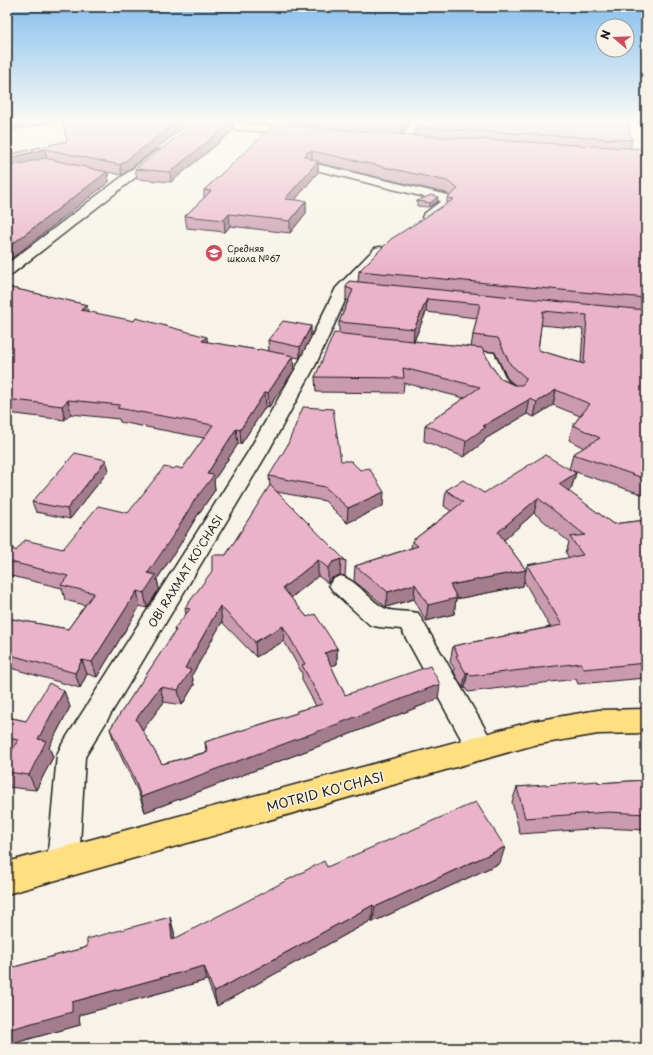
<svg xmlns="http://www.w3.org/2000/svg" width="653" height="1055" font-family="'Playpen Sans',sans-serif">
<rect width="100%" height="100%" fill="#f7f3e8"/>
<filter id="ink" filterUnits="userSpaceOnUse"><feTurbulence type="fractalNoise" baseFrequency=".025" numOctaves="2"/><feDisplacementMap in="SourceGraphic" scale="8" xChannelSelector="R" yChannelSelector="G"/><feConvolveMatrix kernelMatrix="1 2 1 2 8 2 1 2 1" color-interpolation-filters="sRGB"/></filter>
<g filter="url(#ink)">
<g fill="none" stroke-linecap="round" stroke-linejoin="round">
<g stroke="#1c1c1c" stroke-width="3">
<g id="street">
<path d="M199,121H217L300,129L305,132L300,135L203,126L200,125L198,123Z"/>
<path d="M412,121H422L409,143H401L400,141Z"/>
<path d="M640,121H646V127L643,126Z"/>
<path d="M160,150L165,153L164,155L12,274L7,275V264L156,151Z"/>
<path d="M312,163L452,196L455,201L432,220H424L422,217L424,214L441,201L308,168L306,166L308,164Z"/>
<path d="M380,247L385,248L387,251L350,290L315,366L268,452L85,757L79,863L74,874L63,879L52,874L47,863L57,755L61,746L248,452L297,366L336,288L375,248Z"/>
<path d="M456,348L494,353L506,379L519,392L516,396C496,401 487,377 481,361L450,357L448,353L450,349Z"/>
<path d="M341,576C359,582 368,599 384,608C390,612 409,611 418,613L491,739L495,748L491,757L481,760L471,757L401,629L379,627L370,625L333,591L329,585L333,579Z"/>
</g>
</g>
<g stroke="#1c1c1c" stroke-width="3">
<path id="primary" d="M646,709V733L598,734L534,745L7,894V862L534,721L598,710Z"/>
</g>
<use href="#street" fill="#f7f3e8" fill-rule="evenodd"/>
<use href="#primary" fill="#ffdf80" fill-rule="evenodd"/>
</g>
<g fill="#ca9aae" stroke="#1c1c1c" fill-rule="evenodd">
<path d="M62,121H192L122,175L108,172L109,182L7,155L67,141Z"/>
<path d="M233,121L234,130L171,182L137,179L135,169Z"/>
<path d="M284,121H410L402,135H415V127L632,140L630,148L646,149V507L644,495L570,470L576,473L571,489L568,491L613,524L646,520V678L578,684L576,679L468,692L465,688H463L454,672V668L450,662L453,646L550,627L524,581L523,586L456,599L454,614L426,621L414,599L386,607L354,581L355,566L411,548L412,541L451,511L444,506L446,490L484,493L569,470L573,454L584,448L569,440L573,425L580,416L553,405L534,417L527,414L485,439L484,442L464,457L424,441L425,425L464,398L404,383L403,393L316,392L315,377L339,334V322L348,301L346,300V287L358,282L359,271L447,203V198L450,196L446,193L318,163V172L295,200L306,201V213L290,233L230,226L225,232L187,228L185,216L204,198V190L284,125ZM426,312L477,318L473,335L471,347L414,341ZM541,325L583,329L581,363L538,350ZM483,351L495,352L507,378L515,385L501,379L492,367ZM534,513L569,542L566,553L569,558L527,565L526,570L504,540Z"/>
<path d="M417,201L437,202L429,207L417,206Z"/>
<path d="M7,287L87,305L88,312L207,342L258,350L269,351L268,340L311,337L300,358L293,357L294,370L269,407L266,406L241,444H238L214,480L215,490L197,516L179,546L157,579L159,589L147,608L140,606L97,677L87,674L80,688L7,667V618L68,629L85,605L65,600L62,588L7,575V544L16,551L63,549L128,513L174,469H182L204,438L120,422L119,419L71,414L65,420L7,413Z"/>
<path d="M341,461L383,506L347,523L325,501L277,492L346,561L345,576L340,575L332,578L328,583L318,576L291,598L307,617L337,648V664L331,666L345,695L438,699L335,740L145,812L138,792L115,744L110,729L175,632L174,629L186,615L185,608L226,555L270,486L269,476ZM222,622L256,657L284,641L302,673V680L316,706L297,711V713L205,742L206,752L162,764L142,730L164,702L182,705L194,685L192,675Z"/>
<path d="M109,470L70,519L36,512L32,502Z"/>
<path d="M64,691L70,707L49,747L53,757L36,790L7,787V759L10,753L7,752V717L26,721Z"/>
<path d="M646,780V830L602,828L520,834L512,802L517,787L598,783Z"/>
<path d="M500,863L373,922L372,920L217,1006L207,980L79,1015L80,1025L7,1045V969L87,947L170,917L174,932L175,939L327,867Z"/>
<path d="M646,1013V1048H643Z"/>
</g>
<g fill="#a47d8d" stroke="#1c1c1c">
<path d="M7,121H59L7,131Z"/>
<path d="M178,121H192L122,175L120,165Z"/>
<path d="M233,121L234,130L171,182L170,172Z"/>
<path d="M405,121H410L401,136L402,127Z"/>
<path d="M45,149L47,160L7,170V159Z"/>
<path d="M312,151V162L305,156L307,152Z"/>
<path d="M318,161V172L286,211L285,199Z"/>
<path d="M107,172L109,182L7,262V248Z"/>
<path d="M438,197L437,202L429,207L430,203Z"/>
<path d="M306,201V213L290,233V221Z"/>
<path d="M229,214L230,226L225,232L224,220Z"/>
<path d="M427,299L426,312L413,343L414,329Z"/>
<path d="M87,305L89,318L81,310Z"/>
<path d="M311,326V337L300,358V347Z"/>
<path d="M207,337L208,350L202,341Z"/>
<path d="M293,356L294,370L269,407L268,393Z"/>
<path d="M556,390L553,405L534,417L537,402Z"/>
<path d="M265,392L266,406L241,444L240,430Z"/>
<path d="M530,399L527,414L485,439L484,442L464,457L466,441L483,426Z"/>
<path d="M68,400L71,414L65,420L62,406Z"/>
<path d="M236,429L238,444L214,480L215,490L197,516L179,546L157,579L159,589L147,608L144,593L148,573L207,474Z"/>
<path d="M7,456L9,461L7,463Z"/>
<path d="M106,460L109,470L70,519L67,509Z"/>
<path d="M576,473L571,489L555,499L559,484Z"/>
<path d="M384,492L383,506L347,523L348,508Z"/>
<path d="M538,498L534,513L495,548L498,532Z"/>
<path d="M341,559L340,575L332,578L328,583V568L333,562Z"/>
<path d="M318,560V576L284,603L283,588Z"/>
<path d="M526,570L523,586L456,599L454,614L426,621L428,605L450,585Z"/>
<path d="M415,584L414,599L386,607L388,592Z"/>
<path d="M137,591L140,606L97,677L92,662Z"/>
<path d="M220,606L222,622L192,675L194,685L182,705L178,690L185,668Z"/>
<path d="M283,626L284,641L256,657L255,642Z"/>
<path d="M337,648V664L325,669V653Z"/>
<path d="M82,660L87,674L80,688L75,673Z"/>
<path d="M468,672L465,688H463L466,673Z"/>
<path d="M440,684L438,699L335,740L145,812L141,797Z"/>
<path d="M160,687L164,702L140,734L136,719Z"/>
<path d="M64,691L70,707L49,747L53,757L36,790L29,775L38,739Z"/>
<path d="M7,811L8,827H7Z"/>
<path d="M505,847L500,863L373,922L375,907Z"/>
<path d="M373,905L372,920L217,1006L214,992Z"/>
<path d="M170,917L174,932L177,954L172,940Z"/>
<path d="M204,966L207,980L79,1015L80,1025L7,1045V1030L72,1002Z"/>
</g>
<g fill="#ebb3ca" stroke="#1c1c1c" fill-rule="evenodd">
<path d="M63,121H178L120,165L45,149L7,159V155L67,141Z"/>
<path d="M198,121H233L170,172L135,169Z"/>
<path d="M341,121H405L402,127Z"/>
<path d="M419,121H627L632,140L415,127Z"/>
<path d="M275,124L406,135L646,149V298L359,271L391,239L454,199L447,198L458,189L447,181L312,151L307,152L305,156L307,158L318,161L285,199L306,201L290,221L229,214L224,220L185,216L211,191L204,190Z"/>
<path d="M45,158L107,172L7,248V167Z"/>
<path d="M431,195L438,197L430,203L417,201Z"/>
<path d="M349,281L646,310V479L573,454L600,438L573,425L590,404L556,390L537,402L530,399L483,426L486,427L466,441L425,425L480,387L403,368L404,378L315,377L334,333L482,348L492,367L501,379L514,385H522L526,380V378L510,364L498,338L473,335L480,304L427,299L414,329L339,322L353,290L346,287ZM543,311L587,315L584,364L538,350Z"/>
<path d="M7,287L66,300L87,305L81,310L134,321L136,318L207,337L202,341L258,350L259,349L293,356L268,393L265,392L240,430L236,429L207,474L214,475L194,501L176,531L148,573L156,575L144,593L137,591L92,662L82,660L75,673L7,654V618L68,629L94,593L61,585L68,576L7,561V544L16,551L25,540L63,549L98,506L128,513L164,467L174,469L176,467L182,469L213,425L117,408L120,405L68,400L62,406L7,399Z"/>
<path d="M283,321L311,326L300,347L268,340Z"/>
<path d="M303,407L333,409L341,461H351L360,470L369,468L384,492L348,508L325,487L269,476L287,446Z"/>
<path d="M75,453L106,460L67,509L32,502Z"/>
<path d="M545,455L576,473L559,484L613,524L646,520V663L584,669L581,663L471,676L468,672L466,673L456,656L458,655L453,646L562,625L527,565L583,555L570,537L585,535L538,498L498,532L526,570L450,585L457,598L428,605L415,584L388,592L355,566L418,546L412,541L463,502L446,490L463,480L484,493Z"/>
<path d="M270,485L346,561L341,559L333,562L328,568L318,560L283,588L307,617L315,614L337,648L325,653L345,695L430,666L440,684L335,725L141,797L134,777L110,729L176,630L174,629L190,609L185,608L212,571V555H226ZM220,606L255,642L283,626L305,664L302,665L323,704L297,711V713L205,742L208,752L162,764L136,719L160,687L178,690L191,670L185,668Z"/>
<path d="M49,683L64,691L38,739L46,741L29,775L7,772V759L18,740L7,738V717L26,721Z"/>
<path d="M646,780V814L609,812L525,818L517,787L598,781V783Z"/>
<path d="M476,802L505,847L375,907L373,905L214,992L204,966L72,1002V1012L7,1030V969L87,947V939L170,917L172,940L324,861L327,867Z"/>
</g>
</g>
<linearGradient id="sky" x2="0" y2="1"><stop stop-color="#87c0ee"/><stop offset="0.45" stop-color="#fbfaf5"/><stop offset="1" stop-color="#fbfaf5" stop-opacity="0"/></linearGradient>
<rect width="653" height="269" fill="url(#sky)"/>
<defs>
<g id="school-disc" transform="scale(0.9)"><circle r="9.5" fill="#d1495b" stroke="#f7f3e8"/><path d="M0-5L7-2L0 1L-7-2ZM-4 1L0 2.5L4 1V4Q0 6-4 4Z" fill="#fff"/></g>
</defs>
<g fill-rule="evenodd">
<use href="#school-disc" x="214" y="253"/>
</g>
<g text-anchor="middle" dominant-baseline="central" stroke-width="3" stroke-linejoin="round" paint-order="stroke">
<g font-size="9" fill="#1c1c1c" stroke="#f7f3e8" text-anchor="start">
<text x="227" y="248">Средняя<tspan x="227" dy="10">школа №67</tspan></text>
</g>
<g font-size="11" fill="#1c1c1c" stroke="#f7f3e8">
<text transform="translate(185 571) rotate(-58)">OBI RAXMAT KO'CHASI</text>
</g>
<g font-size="13" fill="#1c1c1c" stroke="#f7f3e8">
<text transform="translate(325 791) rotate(-15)">MOTRID KO'CHASI</text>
</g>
</g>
<rect width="653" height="1055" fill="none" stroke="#f7f3e8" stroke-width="24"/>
<rect x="12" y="12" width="629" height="1031" fill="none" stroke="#1c1c1c" stroke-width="1.5" filter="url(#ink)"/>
<g transform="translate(615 38) rotate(289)"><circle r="19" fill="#f7f3e8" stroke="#9f9d96"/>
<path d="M0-3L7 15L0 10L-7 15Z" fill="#d1495b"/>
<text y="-6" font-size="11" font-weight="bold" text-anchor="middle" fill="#1c1c1c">N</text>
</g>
</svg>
